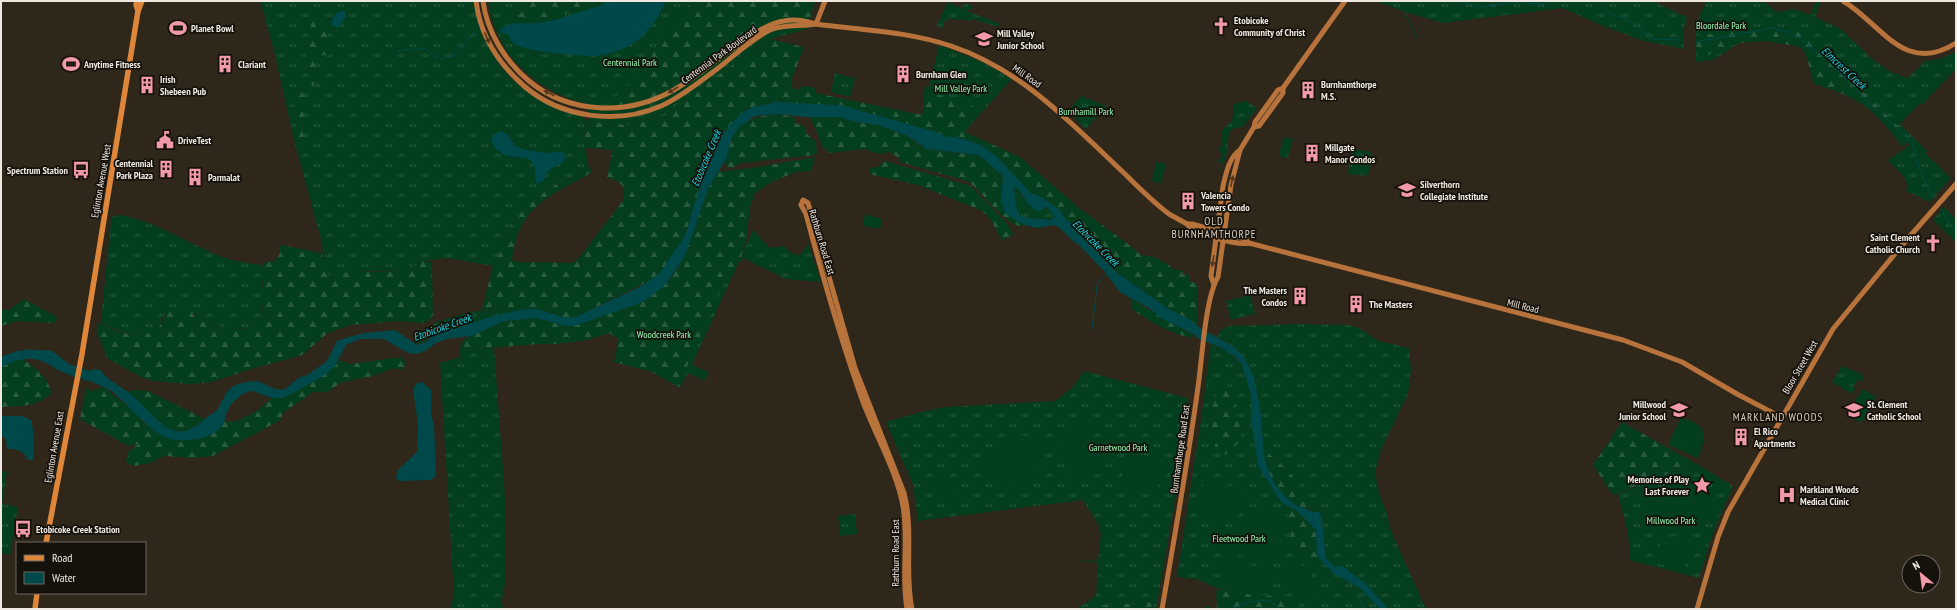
<svg xmlns="http://www.w3.org/2000/svg" width="1957" height="610" font-family="'PT Sans Narrow',sans-serif">
<defs>
<pattern id="grass-tufts" width="24" height="20" patternUnits="userSpaceOnUse"><rect width="24" height="20" fill="#033e1e"/><path d="M3 7l-1-3M5 7V3M7 7l1-3M15 17l-1-3M17 17v-4M19 17l1-3" fill="none" stroke="#285a3e"/></pattern>
<pattern id="forest-firs" width="22" height="20" patternUnits="userSpaceOnUse"><rect width="22" height="20" fill="#033e1e"/><path d="M5 1l3.5 6h-7zM16 11l3.5 6h-7z" fill="#285a3e"/></pattern>
</defs>
<rect width="100%" height="100%" fill="#30271b"/>
<g fill="url(#grass-tufts)">
<path d="M260,1H475C485,64 522,102 584,116L585,146L589,168L548,189L520,212L493,266L447,258L423,261L406,272L371,271L328,275L324,269L322,243L293,136L275,55Z"/>
<path d="M488,1H815L807,29L770,39L683,99L665,116L628,125L590,122L585,103C573,101 562,96 551,90C516,71 494,41 488,1Z"/>
<path d="M1375,1H1652L1687,17L1684,30V49L1644,41L1605,27L1563,8L1443,23L1405,12L1418,38L1417,39L1403,11Z"/>
<path d="M1707,1H1764L1776,12L1795,9L1810,15L1816,1H1821L1815,17L1841,29L1871,58L1891,72L1908,78L1925,61L1940,59L1955,52L1956,69L1922,105L1920,103L1900,124L1927,151L1925,153L1951,178L1930,202L1906,191C1911,177 1895,170 1888,160L1910,145L1844,84L1816,62L1791,39L1744,40L1713,60L1696,62C1694,38 1694,21 1707,1Z"/>
<path d="M948,2L965,10L962,6L963,4H970L973,8L967,11L1000,24L998,27L974,19L967,21L962,18L960,21L957,19L955,20L949,18L945,21L942,29L937,25Z"/>
<path d="M939,45L982,62L1012,79L965,131L922,116C924,106 923,96 925,87H929Z"/>
<path d="M835,73L855,78L850,97L831,92Z"/>
<path d="M1081,96L1107,106L1086,129L1068,111Z"/>
<path d="M1246,101L1257,108L1243,127C1224,128 1230,138 1227,151C1226,159 1221,167 1218,175L1222,162L1216,161L1220,159L1222,155L1218,149L1221,146V131L1232,121L1234,104Z"/>
<path d="M1284,137L1293,139L1288,157L1286,158L1280,156L1279,154Z"/>
<path d="M1352,149L1372,152L1368,176L1348,174Z"/>
<path d="M1014,185C1020,189 1021,196 1026,200C1036,206 1047,205 1055,216L1051,220C1041,218 1030,220 1020,215L1016,207Z"/>
<path d="M1944,207L1956,219V242L1933,220Z"/>
<path d="M120,215C157,221 187,244 223,257C236,262 249,263 262,265L261,278L264,294L261,323C240,335 218,325 196,320L195,314L164,315L156,333C135,337 120,333 101,322L111,220L113,216Z"/>
<path d="M753,230L770,248L784,246L791,253L800,255L808,244L821,282L786,279L741,257L692,365L708,372L705,381L688,373L680,388L650,371L614,362L619,338L615,336L741,257Z"/>
<path d="M1250,295L1255,314L1231,320L1226,301Z"/>
<path d="M552,304L554,305L546,309L548,312L527,309L504,314L434,335L421,344L413,343V335L426,329L439,321L470,312Z"/>
<path d="M1298,324L1348,325L1359,328L1379,341L1409,348L1411,370L1408,394L1381,450L1375,472L1379,493L1386,511L1391,531L1426,609H1218L1219,589L1196,579L1177,577L1201,420L1211,343L1230,353L1245,369L1251,394V421L1258,466L1279,499L1289,507L1316,552L1331,565L1326,559L1322,519C1313,512 1266,468 1264,460C1263,454 1264,446 1263,439C1259,400 1258,355 1217,337L1221,330L1229,326Z"/>
<path d="M494,348L506,509V581L501,603L505,609H450L454,594L440,363L461,357L465,350Z"/>
<path d="M1842,366L1862,374L1861,376L1865,378L1861,382L1859,378L1853,387L1856,388L1852,394L1832,382Z"/>
<path d="M1084,371L1188,398L1182,459L1156,609H1076L1096,596L1098,563L1075,560L1098,561L1101,534L1099,526L1083,500L918,521L913,485L886,422L924,411L946,407L1055,401L1072,388Z"/>
<path d="M1695,463L1733,486L1713,533L1699,578L1629,560C1631,538 1624,515 1618,494Z"/>
<path d="M1,471L7,472L2,504L18,507L10,555L1,553Z"/>
<path d="M855,514L857,534L840,536L838,516Z"/>
</g>
<g fill="url(#forest-firs)">
<path d="M519,1H597L594,4L559,16L519,22Z"/>
<path d="M693,1H815L810,18H777L762,26L712,61L654,98L630,105H607L648,65L659,39Z"/>
<path d="M312,20L323,26L332,46L330,55H322L316,59L315,81L312,88L306,50Z"/>
<path d="M1782,27L1801,31L1910,138L1903,147C1873,108 1861,98 1814,84L1806,55L1802,47L1764,41L1739,43L1698,59L1695,36L1725,32Z"/>
<path d="M770,39L804,47L791,81L793,89L797,90L803,86L815,88L816,93L922,115L925,103L924,92C944,95 964,101 982,111L965,132L1020,157L1079,208L1132,247L1140,255L1155,257L1169,265L1172,269L1183,271L1182,274L1190,275V281L1198,285C1196,300 1200,314 1197,326L1189,319L1170,310L1116,272L1084,235L1077,227L1066,220L1060,210L1041,197L1031,193L996,156L979,144L957,137H946L940,133L840,105L776,102L753,107L747,110L739,115L724,132L699,189L685,236L659,275L651,280L576,317C566,319 553,317 546,309L554,305L552,304L537,307L482,310L493,266L520,212L548,189L589,168L592,170L589,174C549,196 517,208 512,260L519,262L572,263L578,259L623,201V187L619,182L607,177L613,150L586,148L584,118L590,122L628,125L665,116L683,99Z"/>
<path d="M302,92L306,97L301,110L305,115L299,120L304,136L300,140C296,130 294,124 300,115L294,103Z"/>
<path d="M779,114L794,117L795,123L804,126L806,133L816,142L817,153L814,155L741,163L730,169L724,162C728,155 727,148 730,141C739,119 759,116 779,114Z"/>
<path d="M810,117H840L857,122L878,125L908,136L921,147L931,150L979,155L1003,176L1001,201L1024,226C1007,230 981,189 967,181L900,162L899,158L890,152L879,154L864,149L830,153L823,147Z"/>
<path d="M815,157L811,171L795,172L770,183L755,193L750,207L746,242L741,257L742,260L733,268L727,276L683,376L677,385L650,371L614,362L619,339L609,333L588,340L556,344H538L465,350L462,356H459L461,344L465,339L504,321L536,318L558,324L627,308L671,277L685,256L708,189L718,172L758,167Z"/>
<path d="M885,161L971,186L1007,224L1014,234L1002,240L989,217L980,210L918,185L869,174L870,168L878,167Z"/>
<path d="M282,245L322,253L324,269L328,275L352,272H406L423,261L431,262L432,266L433,315L429,321L421,323L398,321L351,325L328,333L302,355L248,370L212,382L191,384L153,381L141,377L107,358L98,335L97,323C105,322 110,329 117,331C131,336 143,335 156,332L168,311L175,308L191,309L196,320C218,325 240,335 261,323C262,314 264,304 264,294C264,284 258,273 264,263L276,260L280,253L279,248Z"/>
<path d="M1130,298C1151,310 1170,324 1192,333L1193,337C1180,339 1143,318 1132,309Z"/>
<path d="M24,299L57,317L55,323L18,321L1,326V309L9,310Z"/>
<path d="M402,357L406,363L403,370L395,368L372,376L340,383L328,392H313L283,413L281,420L213,456L193,458L164,456L150,463L135,466L128,464L126,461L129,451L138,444L128,446L80,419L86,388L93,391L103,387L137,413L143,422L160,434L179,440H193L211,435L224,422L237,421L255,412L272,398H283L297,391L334,367L338,360L350,364Z"/>
<path d="M23,359C37,369 47,377 52,393C36,407 22,406 1,407V367L14,360Z"/>
<path d="M1222,378L1227,385L1228,394L1236,404L1241,433L1240,441L1228,454L1223,455L1214,449L1217,439C1214,435 1210,431 1210,425C1209,419 1218,383 1222,378Z"/>
<path d="M133,390L148,391L205,419C170,451 154,412 128,392Z"/>
<path d="M1622,422L1695,463L1613,495L1593,465Z"/>
<path d="M1264,451C1280,460 1311,491 1310,510C1306,509 1300,507 1296,505C1277,495 1265,470 1264,451Z"/>
<path d="M1289,507L1297,511L1316,530L1318,556L1313,561C1293,554 1288,529 1287,510Z"/>
<path d="M1231,589L1235,593L1280,597L1288,596L1299,604L1303,609H1206V605L1214,609L1217,607L1216,591Z"/>
<path d="M1147,602L1153,603V609H1085C1106,602 1126,606 1147,602Z"/>
</g>
<g fill="#033e1e">
<path d="M1156,162L1166,164L1161,183L1152,181Z"/>
<path d="M865,214L882,219L880,229L863,226Z"/>
<path d="M1863,389L1876,397L1861,423L1847,414Z"/>
<path d="M1087,418L1107,470L1073,483L1053,431Z"/>
<path d="M1681,418C1707,424 1708,435 1698,458L1668,445Z"/>
<path d="M1015,435L1027,436L1046,443L1039,468L1030,492L1026,493L979,472C985,454 994,438 1015,435Z"/>
<path d="M1129,453L1167,459C1162,488 1150,504 1120,489L1127,455Z"/>
<path d="M943,478L948,481L956,495L955,501L951,503L945,501L936,487L937,481Z"/>
<path d="M1670,479H1676L1719,506C1696,538 1674,538 1640,525Z"/>
<path d="M1206,482L1244,488C1244,521 1226,527 1197,522L1203,484Z"/>
<path d="M1255,508H1280C1291,520 1283,545 1281,559L1276,562L1226,553L1222,547L1237,520Z"/>
<path d="M1694,534L1684,568L1680,570L1652,561C1663,535 1668,537 1694,534Z"/>
<path d="M1297,558L1323,590L1305,604L1279,572Z"/>
<path d="M1224,561L1272,569L1268,593L1220,586Z"/>
</g>
<g fill="#00494b" fill-rule="evenodd">
<path d="M606,1H666C658,20 646,37 627,47C619,51 604,55 595,56C576,56 533,52 516,45C512,43 510,39 509,35L499,31C510,19 523,25 537,23C558,21 580,11 601,6Z"/>
<path d="M341,11H344L346,15L339,27L337,28L332,24C332,17 335,13 341,11Z"/>
<path d="M776,102L840,105L940,133L946,137H957L979,144L996,156L1031,193L1041,197L1060,210L1066,220L1077,227L1084,235L1116,272L1170,310L1189,319L1197,326L1234,347L1245,359L1254,378L1260,407L1265,462L1274,483L1282,493L1295,505L1314,512H1319L1322,519L1326,559L1335,567L1342,566L1366,584L1388,609H1380L1360,588L1333,573L1317,556L1316,530L1297,511L1284,504L1279,499L1258,466L1251,421V394L1242,365L1235,357L1220,347L1199,339L1192,333L1162,319L1149,308L1120,292L1104,271L1079,245L1073,241L1060,228L1054,225L1038,228L1024,225L1005,213L1001,201L1003,176L979,155L926,149L908,136L878,125L857,122L840,117H805L779,114L755,116L740,126L732,137L726,159L708,189L685,256L663,287L643,302L574,326H566L536,318L504,321L472,336L447,339L436,343L425,351L416,354L408,353L384,339H360L346,345L334,367L326,374L297,391L283,398H272L252,391C241,392 230,404 226,414C225,417 225,420 224,423C215,438 194,441 178,440C154,440 131,405 111,391C95,381 77,378 60,371C54,369 50,364 44,362C29,355 15,360 1,367V357L17,351H30L89,371L95,369L100,370C109,382 125,388 135,398C158,418 172,448 204,420C207,417 212,414 216,411C223,403 224,390 236,385C241,383 255,380 260,382C268,385 274,391 285,389L300,377L306,376L327,361L337,341L345,338L364,333L395,330L417,345L426,342L434,335C465,326 498,312 529,309C546,308 559,320 576,317L641,286L659,274L685,236L699,189L724,132L739,115L747,110L753,107ZM1014,186C1024,191 1026,208 1039,211L1046,207L1055,216L1051,220C1041,218 1030,220 1020,215L1016,207Z"/>
<path d="M500,131C510,132 510,144 518,147C523,150 539,152 545,153C551,154 558,150 564,153L565,158L563,162L549,170L542,182L536,183L535,167L530,159L505,155L496,149L491,141L493,136Z"/>
<path d="M422,382L431,390V414L434,426L436,475L431,480L399,481L396,478L398,470L417,452L418,424L413,389L417,383Z"/>
<path d="M1,416H22L31,420C34,428 34,452 33,460H28C24,450 17,449 7,449L6,439L1,435Z"/>
</g>
<g fill="none" stroke-linecap="round" stroke-linejoin="round">
<g stroke="#00494b" stroke-width="1">
<path d="M1458,1L1481,7L1513,2L1542,4L1550,1"/>
<path d="M1599,1L1611,14L1626,19L1654,39L1679,40"/>
<path d="M467,41L476,32"/>
<path d="M1696,42L1772,28L1789,32L1800,38L1827,60L1873,107L1912,142L1915,149L1916,161L1933,198"/>
<path d="M461,50L465,44"/>
<path d="M398,51L425,48C429,50 429,53 432,55C441,62 452,57 460,51"/>
<path d="M1941,209L1947,220L1956,230"/>
<path d="M1092,329L1097,285L1106,274"/>
<path d="M1361,595L1366,593"/>
<path d="M1359,598L1365,609"/>
<path d="M1124,609H1130"/>
<path d="M1232,609L1247,602L1269,600L1279,609"/>
</g>
<path stroke="#00494b" stroke-width="7" d="M26,353L50,354L66,366"/>
<g stroke="#b7733b" stroke-width="5">
<path d="M476,1C480,35 499,64 524,86C561,118 617,125 661,106C681,97 699,82 717,69C734,56 751,39 770,30C786,23 800,27 815,24"/>
<path d="M483,1C487,32 505,61 529,81C569,114 627,116 672,91C694,79 713,62 734,48C750,37 765,24 784,21C799,18 809,23 823,25C865,30 910,32 951,46C1021,69 1072,124 1125,174C1139,188 1153,202 1169,214L1187,224H1192L1245,239L1249,243"/>
<path d="M1843,1C1881,23 1904,76 1956,43"/>
<path d="M816,24L825,1"/>
<path d="M1254,127L1259,126L1283,93V88"/>
<path d="M1187,224C1193,233 1237,246 1249,243L1623,340L1682,362L1737,394L1781,417"/>
<path d="M1214,285L1211,276L1223,186C1226,174 1229,157 1240,150"/>
<path d="M907,609C901,575 909,540 903,506C897,472 876,436 863,402C841,341 823,278 806,214L801,205L803,200L808,203L855,368L904,493C914,531 904,571 912,609"/>
<path d="M1162,609C1175,535 1188,461 1198,387C1202,361 1205,298 1218,277L1231,185L1240,150L1254,127L1255,122L1278,90L1283,88L1345,1"/>
<path d="M1697,609L1718,537L1728,512L1833,329L1903,244L1956,184"/>
</g>
<g stroke="#de863a" stroke-width="5.5">
<path d="M137,1L136,5L138,11"/>
<path d="M46,543L82,354L138,11L142,1"/>
<path d="M35,609L37,593"/>
</g>
</g>
<defs><path id="oneway-solid" d="M-6-.8H1V-3.2L6.5 0L1 3.2V.8H-6Z"/></defs>
<g fill="#56381e">
<use href="#oneway-solid" transform="translate(487 38) rotate(66)"/>
<use href="#oneway-solid" transform="translate(673 90) rotate(150)"/>
<use href="#oneway-solid" transform="translate(549 93) rotate(-152)"/>
<use href="#oneway-solid" transform="translate(1232 181) rotate(-78)"/>
<use href="#oneway-solid" transform="translate(1213 261) rotate(99)"/>
</g>
<defs>
<g id="church-bare" transform="scale(1.38)"><path d="M-1.2-6h2.4v3.5h3.3v2.4h-3.3V6h-2.4V-.1h-3.3v-2.4h3.3Z" fill="#f39aa9" stroke="#15110b" stroke-width="2.5" paint-order="stroke"/></g>
<g id="stadium-bare" transform="scale(1.38)"><path d="M0-5a6.5 5 0 1 0 0 10a6.5 5 0 1 0 0-10ZM-3.5-1.8h7v3.6h-7Z" fill="#f39aa9" stroke="#15110b" stroke-width="2.5" paint-order="stroke"/></g>
<g id="school-bare" transform="scale(1.38)"><path d="M0-5L7-2L0 1L-7-2ZM-4 1L0 2.5L4 1V4Q0 6-4 4Z" fill="#f39aa9" stroke="#15110b" stroke-width="2.5" paint-order="stroke"/></g>
<g id="building-bare" transform="scale(1.38)"><path d="M-4-6H4V6H1V3H-1V6H-4ZM-2.5-4.3h1.7v1.8h-1.7ZM.8-4.3h1.7v1.8H.8ZM-2.5-1h1.7V.8h-1.7ZM.8-1h1.7V.8H.8Z" fill="#f39aa9" stroke="#15110b" stroke-width="2.5" paint-order="stroke"/></g>
<g id="civic-bare" transform="scale(1.38)"><path d="M-.6-6.5H3V-4.5H.6V-3L4-1V1h2V6H-6V1h2V-1L-.6-3ZM-1.2 2.5V6h2.4V2.5Z" fill="#f39aa9" stroke="#15110b" stroke-width="2.5" paint-order="stroke"/></g>
<g id="bus-bare" transform="scale(1.38)"><path d="M-5-6H5V4H4V6H2V4H-2V6H-4V4H-5ZM-3.5-4V0h7V-4ZM-3.5 1.2v1.5H-2V1.2ZM2 1.2v1.5H3.5V1.2Z" fill="#f39aa9" stroke="#15110b" stroke-width="2.5" paint-order="stroke"/></g>
<g id="sight-bare" transform="scale(1.38)"><path d="M0-6L1.8-2.2L6-1.7L2.9 1.2L3.7 5.4L0 3.3L-3.7 5.4L-2.9 1.2L-6-1.7L-1.8-2.2Z" fill="#f39aa9" stroke="#15110b" stroke-width="2.5" paint-order="stroke"/></g>
<g id="hospital-bare" transform="scale(1.38)"><path d="M-5-5h3v3.5h4V-5h3V5h-3V1.5h-4V5h-3Z" fill="#f39aa9" stroke="#15110b" stroke-width="2.5" paint-order="stroke"/></g>
</defs>
<g fill-rule="evenodd">
<use href="#church-bare" x="1221" y="26"/>
<use href="#stadium-bare" x="178" y="28"/>
<use href="#school-bare" x="984" y="39"/>
<use href="#stadium-bare" x="71" y="64"/>
<use href="#building-bare" x="225" y="64"/>
<use href="#building-bare" x="903" y="74"/>
<use href="#building-bare" x="147" y="85"/>
<use href="#building-bare" x="1308" y="90"/>
<use href="#civic-bare" x="165" y="140"/>
<use href="#building-bare" x="1312" y="153"/>
<use href="#building-bare" x="166" y="169"/>
<use href="#bus-bare" x="81" y="170"/>
<use href="#building-bare" x="195" y="177"/>
<use href="#school-bare" x="1407" y="190"/>
<use href="#building-bare" x="1188" y="201"/>
<use href="#church-bare" x="1933" y="243"/>
<use href="#building-bare" x="1300" y="296"/>
<use href="#building-bare" x="1356" y="304"/>
<use href="#school-bare" x="1679" y="410"/>
<use href="#school-bare" x="1854" y="410"/>
<use href="#building-bare" x="1741" y="437"/>
<use href="#sight-bare" x="1702" y="485"/>
<use href="#hospital-bare" x="1787" y="495"/>
<use href="#bus-bare" x="23" y="529"/>
</g>
<g text-anchor="middle" dominant-baseline="central" stroke-width="3.5" stroke-linejoin="round" paint-order="stroke">
<g font-size="10" font-weight="bold" fill="#eee8e0" stroke="#15110b" text-anchor="start">
<text x="1234" y="20">Etobicoke<tspan x="1234" dy="12">Community of Christ</tspan></text>
<text x="191" y="28">Planet Bowl</text>
<text x="997" y="33">Mill Valley<tspan x="997" dy="12">Junior School</tspan></text>
<text x="84" y="64">Anytime Fitness</text>
<text x="238" y="64">Clariant</text>
<text x="916" y="74">Burnham Glen</text>
<text x="160" y="79">Irish<tspan x="160" dy="12">Shebeen Pub</tspan></text>
<text x="1321" y="84">Burnhamthorpe<tspan x="1321" dy="12">M.S.</tspan></text>
<text x="178" y="140">DriveTest</text>
<text x="1325" y="147">Millgate<tspan x="1325" dy="12">Manor Condos</tspan></text>
<text x="153" y="163" text-anchor="end">Centennial<tspan x="153" dy="12">Park Plaza</tspan></text>
<text x="68" y="170" text-anchor="end">Spectrum Station</text>
<text x="208" y="177">Parmalat</text>
<text x="1420" y="184">Silverthorn<tspan x="1420" dy="12">Collegiate Institute</tspan></text>
<text x="1201" y="195">Valencia<tspan x="1201" dy="12">Towers Condo</tspan></text>
<text x="1920" y="237" text-anchor="end">Saint Clement<tspan x="1920" dy="12">Catholic Church</tspan></text>
<text x="1287" y="290" text-anchor="end">The Masters<tspan x="1287" dy="12">Condos</tspan></text>
<text x="1369" y="304">The Masters</text>
<text x="1666" y="404" text-anchor="end">Millwood<tspan x="1666" dy="12">Junior School</tspan></text>
<text x="1867" y="404">St. Clement<tspan x="1867" dy="12">Catholic School</tspan></text>
<text x="1754" y="431">El Rico<tspan x="1754" dy="12">Apartments</tspan></text>
<text x="1689" y="479" text-anchor="end">Memories of Play<tspan x="1689" dy="12">Last Forever</tspan></text>
<text x="1800" y="489">Markland Woods<tspan x="1800" dy="12">Medical Clinic</tspan></text>
<text x="36" y="529">Etobicoke Creek Station</text>
</g>
<g font-size="10" fill="#96fab5" stroke="#15110b">
<text x="1721" y="25">Bloordale Park</text>
<text x="630" y="62">Centennial Park</text>
<text x="961" y="88">Mill Valley Park</text>
<text x="1086" y="111">Burnhamill Park</text>
<text x="664" y="334">Woodcreek Park</text>
<text x="1118" y="447">Garnetwood Park</text>
<text x="1671" y="520">Millwood Park</text>
<text x="1239" y="538">Fleetwood Park</text>
</g>
<g font-size="10" fill="#eee8e0" stroke="#15110b">
<text transform="translate(719 55) rotate(-36)">Centennial Park Boulevard</text>
<text transform="translate(1027 76) rotate(35)">Mill Road</text>
<text transform="translate(101 181) rotate(-80)">Eglinton Avenue West</text>
<text transform="translate(822 242) rotate(73)">Rathburn Road East</text>
<text transform="translate(1523 306) rotate(14)">Mill Road</text>
<text transform="translate(1800 367) rotate(-60)">Bloor Street West</text>
<text transform="translate(54 447) rotate(-80)">Eglinton Avenue East</text>
<text transform="translate(1180 449) rotate(-82)">Burnhamthorpe Road East</text>
<text transform="translate(895 553) rotate(-90)">Rathburn Road East</text>
</g>
<g font-size="11" font-style="italic" fill="#13d7df" stroke="#15110b">
<text transform="translate(1844 68) rotate(43)">Elmcrest Creek</text>
<text transform="translate(706 158) rotate(-67)">Etobicoke Creek</text>
<text transform="translate(1096 243) rotate(45)">Etobicoke Creek</text>
<text transform="translate(442 327) rotate(-20)">Etobicoke Creek</text>
</g>
<g font-size="11" letter-spacing="1" fill="#dacebf" stroke="#15110b">
<text x="1214" y="221">OLD<tspan x="1214" dy="13">BURNHAMTHORPE</tspan></text>
<text x="1778" y="417">MARKLAND WOODS</text>
</g>
</g>
<rect width="1957" height="610" fill="none" stroke="#eee8e0" stroke-width="4"/>
<rect x="16" y="542" width="130" height="52" fill="#15110b" stroke="#6c6760"/>
<rect x="24" y="555" width="20" height="6" fill="#de863a" stroke="#6c6760"/>
<text x="52" y="562" font-size="12" fill="#eee8e0">Road</text>
<rect x="24" y="572" width="20" height="12" fill="#00494b" stroke="#6c6760"/>
<text x="52" y="582" font-size="12" fill="#eee8e0">Water</text>
<g transform="translate(1921 574) rotate(331)"><circle r="19" fill="#15110b" stroke="#6c6760"/>
<path d="M0-3L7 15L0 10L-7 15Z" fill="#f39aa9"/>
<text y="-6" font-size="11" font-weight="bold" text-anchor="middle" fill="#eee8e0">N</text>
</g>
</svg>
